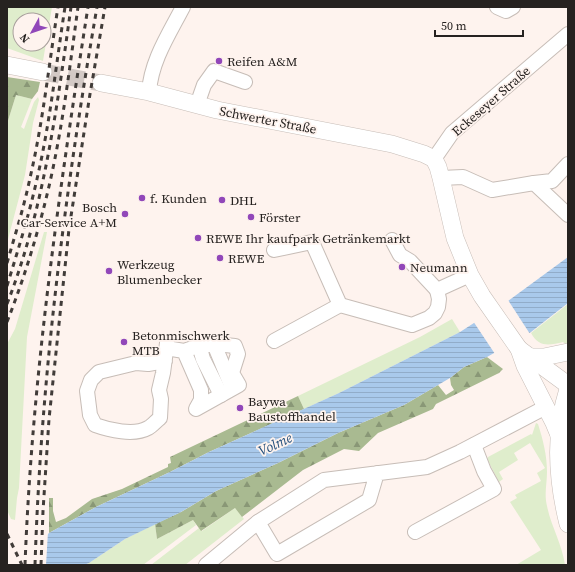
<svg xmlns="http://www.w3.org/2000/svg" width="575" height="572" font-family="'Source Serif 4',serif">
<defs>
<pattern id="forest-firs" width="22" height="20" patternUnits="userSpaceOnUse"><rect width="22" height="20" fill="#a9ba91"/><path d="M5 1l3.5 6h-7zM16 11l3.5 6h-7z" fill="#899776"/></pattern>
<pattern id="water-rules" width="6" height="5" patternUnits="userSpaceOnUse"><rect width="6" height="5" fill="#a9c9eb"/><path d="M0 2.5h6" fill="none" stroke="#91acc9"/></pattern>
</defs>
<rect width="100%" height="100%" fill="#fef3ee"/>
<g fill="#dfedcc" fill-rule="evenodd">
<path d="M7,7H52L43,61L7,48ZM20,20H44V44H20Z"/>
<path d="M16,95L32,99L21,127L24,129L34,102L38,97L39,100L33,123L25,175L7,243V124Z"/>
<path d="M44,232H47L27,337L19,488L17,498L15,520L11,519L7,510V344L15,329Z"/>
<path d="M568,304V346L563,342C550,345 539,348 531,333Z"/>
<path d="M452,319L460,332L339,393L304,409L298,396L420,337Z"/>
<path d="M536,423L538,424C543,440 547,455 547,472C547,484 544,494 547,506C551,526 562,544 565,565H516L541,550L510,502L517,498L515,495L541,481L537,473L545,468L530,443L514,453L518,460L499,472L503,479L499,482L487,459L488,457L531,434L532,435Z"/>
<path d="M235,508L244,519L185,565H151L199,528L202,531Z"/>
<path d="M193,520L196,525L143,565H84L89,563L125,539L155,524L157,539Z"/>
</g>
<g fill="url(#forest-firs)">
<path d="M7,77L40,82L38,91L32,99L16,95L7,124Z"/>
<path d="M487,357L503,369L499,373L436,404L433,409L378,433L359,451L344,449L303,470L242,517L235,508L201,531L193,520L157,539L155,524L181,512L216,491L278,463L338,433L404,405L438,385L446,395L454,390L451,385L450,378L464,367Z"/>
<path d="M298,396L304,409L209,452L170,472L96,507L49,533V498H53V511L56,522L66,518L92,499L122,489L168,467V464L171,463L170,457Z"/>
</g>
<path fill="url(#water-rules)" d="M568,257V303L531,332L487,357L464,367L450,378L404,405L338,433L278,463L216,491L181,512L125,539L89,563L84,565H15L49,533L96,507L170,472L209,452L339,393L460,332L508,301Z"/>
<g fill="#fef3ee">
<path d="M508,300L530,334L495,354L473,321Z"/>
<path d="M48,532L46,565H16L15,562Z"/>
</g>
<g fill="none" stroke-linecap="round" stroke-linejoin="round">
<path stroke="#d3c9c5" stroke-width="17" stroke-dasharray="17 8" stroke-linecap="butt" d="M43,72L101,83"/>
<g stroke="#c7bdb7" stroke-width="16">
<g id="minor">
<path d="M497,7L506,11L513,7"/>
<path d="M149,92C151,61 169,34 183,7"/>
<path d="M197,105L204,85L214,71L245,82"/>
<path d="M434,159L452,133L568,34"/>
<path d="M441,178L463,177L492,190L534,183L568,215"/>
<path d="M534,183L552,181L568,164"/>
<path d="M392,240L400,255L410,261L437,290L470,275"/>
<path d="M274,250L312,242L340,305"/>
<path d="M274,341L340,305L412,325L429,318L435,313L438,307L439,299L437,290"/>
<path d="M214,344L231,385"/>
<path d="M199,345L203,359L221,395"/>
<path d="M172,349L184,351L201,390V400L196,409L239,385L232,373L238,354L235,346C216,344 201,344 184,351"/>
<path d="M165,361L148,364L136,363L99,372L91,380L87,391L90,415L95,425C109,430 134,436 148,428C152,426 156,421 160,418L161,399L159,390L163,373L167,343"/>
<path d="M377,473L369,500L277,554L258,522L324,480L427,467L460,452L546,407"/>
<path d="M415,532L494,489L484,471L474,445"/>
<path d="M206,565L258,522"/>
</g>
</g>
<g stroke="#c7bdb7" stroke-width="18">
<g id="major">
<path d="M7,65L43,72"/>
<path d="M101,83L149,92L217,110L392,144L424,154L434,159L438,167L441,178L455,238L470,275L482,296L519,349L525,366L554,423L559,435"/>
<path d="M519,349L568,385"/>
<path d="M531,357H544L568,352"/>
<path d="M568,389C554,433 557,480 568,524"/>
</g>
</g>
<use href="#minor" stroke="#fff" stroke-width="14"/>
<use href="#major" stroke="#fff" stroke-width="17"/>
<g stroke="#413c39" stroke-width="3" stroke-dasharray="5 5" stroke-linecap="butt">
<path d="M7,263C15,235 24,207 30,178C43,122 49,64 58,7"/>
<path d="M7,286C18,250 29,215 37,179C50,123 56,65 65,7"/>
<path d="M7,304C44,209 57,107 71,7"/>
<path d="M7,322C25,276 39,230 50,182C63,124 70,65 78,7"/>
<path d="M7,534L22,565"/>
<path d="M25,565C32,378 59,192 88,7"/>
<path d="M35,565C41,377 65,192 97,7"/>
<path d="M41,565L43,511L49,419L69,229L90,94L105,7"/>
</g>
</g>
<g fill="#9147b9" stroke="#fef3ee" stroke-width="1.5">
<circle cx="219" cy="61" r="4"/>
<circle cx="142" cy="198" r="4"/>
<circle cx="222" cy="200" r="4"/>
<circle cx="125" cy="214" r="4"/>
<circle cx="251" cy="217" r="4"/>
<circle cx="198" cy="238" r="4"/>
<circle cx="220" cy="258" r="4"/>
<circle cx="402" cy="267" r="4"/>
<circle cx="109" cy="271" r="4"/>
<circle cx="124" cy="342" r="4"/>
<circle cx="240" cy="408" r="4"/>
</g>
<g text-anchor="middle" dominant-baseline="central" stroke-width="3.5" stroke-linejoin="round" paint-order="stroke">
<g font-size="13" fill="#262220" stroke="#fef3ee" text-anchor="start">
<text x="227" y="61">Reifen A&amp;M</text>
<text x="150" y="198">f. Kunden</text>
<text x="230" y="200">DHL</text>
<text x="117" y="207" text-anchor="end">Bosch<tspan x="117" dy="15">Car-Service A+M</tspan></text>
<text x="259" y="217">Förster</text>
<text x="206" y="238">REWE Ihr kaufpark Getränkemarkt</text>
<text x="228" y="258">REWE</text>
<text x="117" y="264">Werkzeug<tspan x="117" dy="15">Blumenbecker</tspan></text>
<text x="410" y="267">Neumann</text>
<text x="132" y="335">Betonmischwerk<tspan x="132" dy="15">MTB</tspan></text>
<text x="248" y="401">Baywa<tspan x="248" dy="15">Baustoffhandel</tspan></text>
</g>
<g font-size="13" fill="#262220" stroke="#fef3ee">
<text transform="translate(491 101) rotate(-41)">Eckeseyer Straße</text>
<text transform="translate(268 120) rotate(11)">Schwerter Straße</text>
</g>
<g font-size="14" font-style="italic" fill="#224e7b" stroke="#fef3ee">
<text transform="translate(275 444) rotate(-25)">Volme</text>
</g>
</g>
<rect width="575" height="572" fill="none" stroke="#262220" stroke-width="16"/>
<g transform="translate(32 32) rotate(230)"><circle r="19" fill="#fef3ee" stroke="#a89f9c"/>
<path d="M0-3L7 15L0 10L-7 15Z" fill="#9147b9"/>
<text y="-6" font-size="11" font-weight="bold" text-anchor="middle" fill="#262220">N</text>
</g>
<path d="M435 30v6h88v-6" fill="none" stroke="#262220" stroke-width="2"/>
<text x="441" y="30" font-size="12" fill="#262220" stroke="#fef3ee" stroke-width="3" paint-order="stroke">50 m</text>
</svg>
